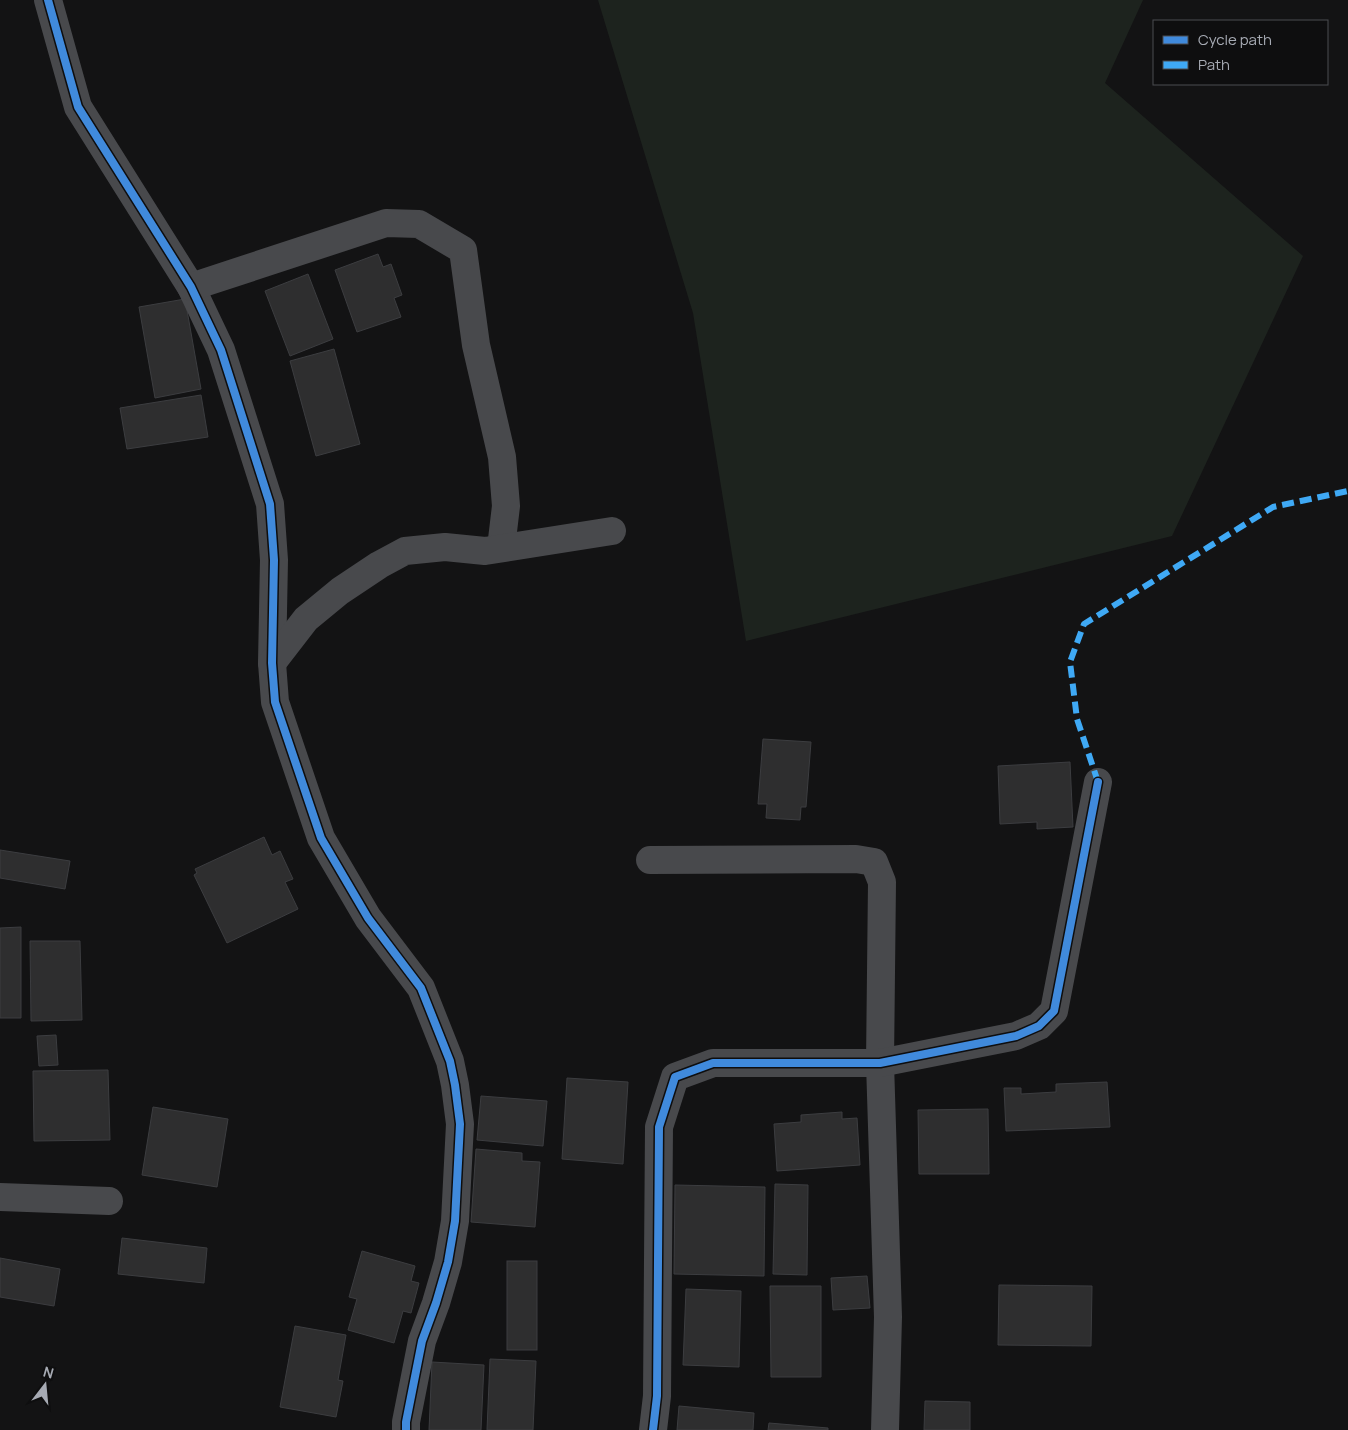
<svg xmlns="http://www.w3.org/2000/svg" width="1348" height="1430" font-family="Manrope,sans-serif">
<rect width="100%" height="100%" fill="#131314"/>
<path fill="#1d231e" d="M598,0H1143L1105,83L1303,256L1172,536L746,641L693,313Z"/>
<g fill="#2e2e2f" stroke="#3c3d40">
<path d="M378,254L383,267L391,264L402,295L394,298L401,317L357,332L335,270Z"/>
<path d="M308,274L333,339L290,356L265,291Z"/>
<path d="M185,299L201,389L155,398L139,307Z"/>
<path d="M334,349L360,444L316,456L290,361Z"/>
<path d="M201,395L208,437L127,449L120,408Z"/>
<path d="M763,739L811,742L806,807H801L800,820L766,818L767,804H758Z"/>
<path d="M1070,762L1073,827L1037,829V822L1000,824L998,766Z"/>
<path d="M264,837L272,855L280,851L293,879L285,882L298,909L227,943L194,875L197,873L195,869Z"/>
<path d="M0,850L70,861L65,889L0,878Z"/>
<path d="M21,927V1018H0V928Z"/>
<path d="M30,941H80L82,1020L31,1021Z"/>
<path d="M56,1035L58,1065L39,1066L37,1036Z"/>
<path d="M108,1070L110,1140L34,1141L33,1071Z"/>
<path d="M567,1078L628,1082L623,1164L562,1159Z"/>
<path d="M1107,1082L1110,1127L1006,1131L1004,1088H1021V1094L1056,1092V1084Z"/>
<path d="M481,1096L547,1101L543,1146L477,1140Z"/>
<path d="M153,1107L228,1119L217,1187L142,1175Z"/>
<path d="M988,1109L989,1174H919L918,1110Z"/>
<path d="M842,1112V1119L857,1118L860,1165L777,1171L774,1124L801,1122V1115Z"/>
<path d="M476,1149L522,1153V1161L540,1162L535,1227L471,1222Z"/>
<path d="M775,1184L808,1185L807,1275L773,1274Z"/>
<path d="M675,1185L765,1187L764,1276L674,1274Z"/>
<path d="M122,1238L207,1248L204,1283L118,1274Z"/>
<path d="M362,1251L415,1266L411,1281L419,1283L411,1313L403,1311L394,1343L348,1330L357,1299L349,1297Z"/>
<path d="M0,1258L60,1269L54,1306L0,1297Z"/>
<rect x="507" y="1261" width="30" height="89"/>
<path d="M867,1276L870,1308L833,1310L831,1278Z"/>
<path d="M999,1285L1092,1286L1091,1346L998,1345Z"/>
<path d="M770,1286H821V1377H771Z"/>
<path d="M686,1289L741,1291L739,1367L683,1365Z"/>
<path d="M295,1326L346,1335L338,1380L343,1381L336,1417L280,1407Z"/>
<path d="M490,1359L536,1361L533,1430H487Z"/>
<path d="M432,1362L484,1365L481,1430H429Z"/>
<path d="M925,1401L970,1402V1430H924Z"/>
<path d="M679,1406L754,1413L753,1430H677Z"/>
<path d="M769,1423L828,1428V1430H768Z"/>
</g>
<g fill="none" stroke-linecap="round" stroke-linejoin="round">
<g stroke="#48494c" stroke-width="28">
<path d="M48,0L78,107L191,287L221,350L270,504L274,560L272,663L275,702L321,838L368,918L421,988L450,1061L455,1085L460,1124L455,1221L448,1262L436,1303L422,1341L406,1422V1430"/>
<path d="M191,287L386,223L419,224L463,250L476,345L502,457L506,506L501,548"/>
<path d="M272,663L306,619L340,591L379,565L405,551L445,547L485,551L612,531"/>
<path d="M650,860L856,859L874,862L882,882L880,1063L888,1317L885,1430"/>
<path d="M0,1197L109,1201"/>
<path d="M653,1430L657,1396L659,1127L675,1077L713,1063H880L1016,1036L1039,1026L1054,1011L1098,782"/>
</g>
<path stroke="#3fa9f5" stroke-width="6" stroke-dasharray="12 6" stroke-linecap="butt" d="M1098,782L1077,719L1070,662L1084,624L1273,507L1348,491"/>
<g stroke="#0e0e0f" stroke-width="11">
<g id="cycleway">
<path d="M48,0L78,107L191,287L221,350L270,504L274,560L272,663L275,702L321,838L368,918L421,988L450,1061L455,1085L460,1124L455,1221L448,1262L436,1303L422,1341L406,1422V1430"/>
<path d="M653,1430L657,1396L659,1127L675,1077L713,1063H880L1016,1036L1039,1026L1054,1011L1098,782"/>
</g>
</g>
<use href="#cycleway" stroke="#408adc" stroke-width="8"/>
</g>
<rect x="1153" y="20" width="175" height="65" fill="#0e0e0f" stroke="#4b4c51"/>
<rect x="1163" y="36" width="25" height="8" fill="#408adc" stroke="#4b4c51"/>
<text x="1198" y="45" font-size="15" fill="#a6aab3">Cycle path</text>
<rect x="1163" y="61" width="25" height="8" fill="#3fa9f5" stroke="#4b4c51"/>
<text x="1198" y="70" font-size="15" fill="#a6aab3">Path</text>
<g transform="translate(45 1385) rotate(16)" stroke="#0e0e0f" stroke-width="4" paint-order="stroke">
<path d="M0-4L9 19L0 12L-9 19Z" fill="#a6aab3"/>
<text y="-8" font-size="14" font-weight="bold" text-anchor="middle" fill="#a6aab3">N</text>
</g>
</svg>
